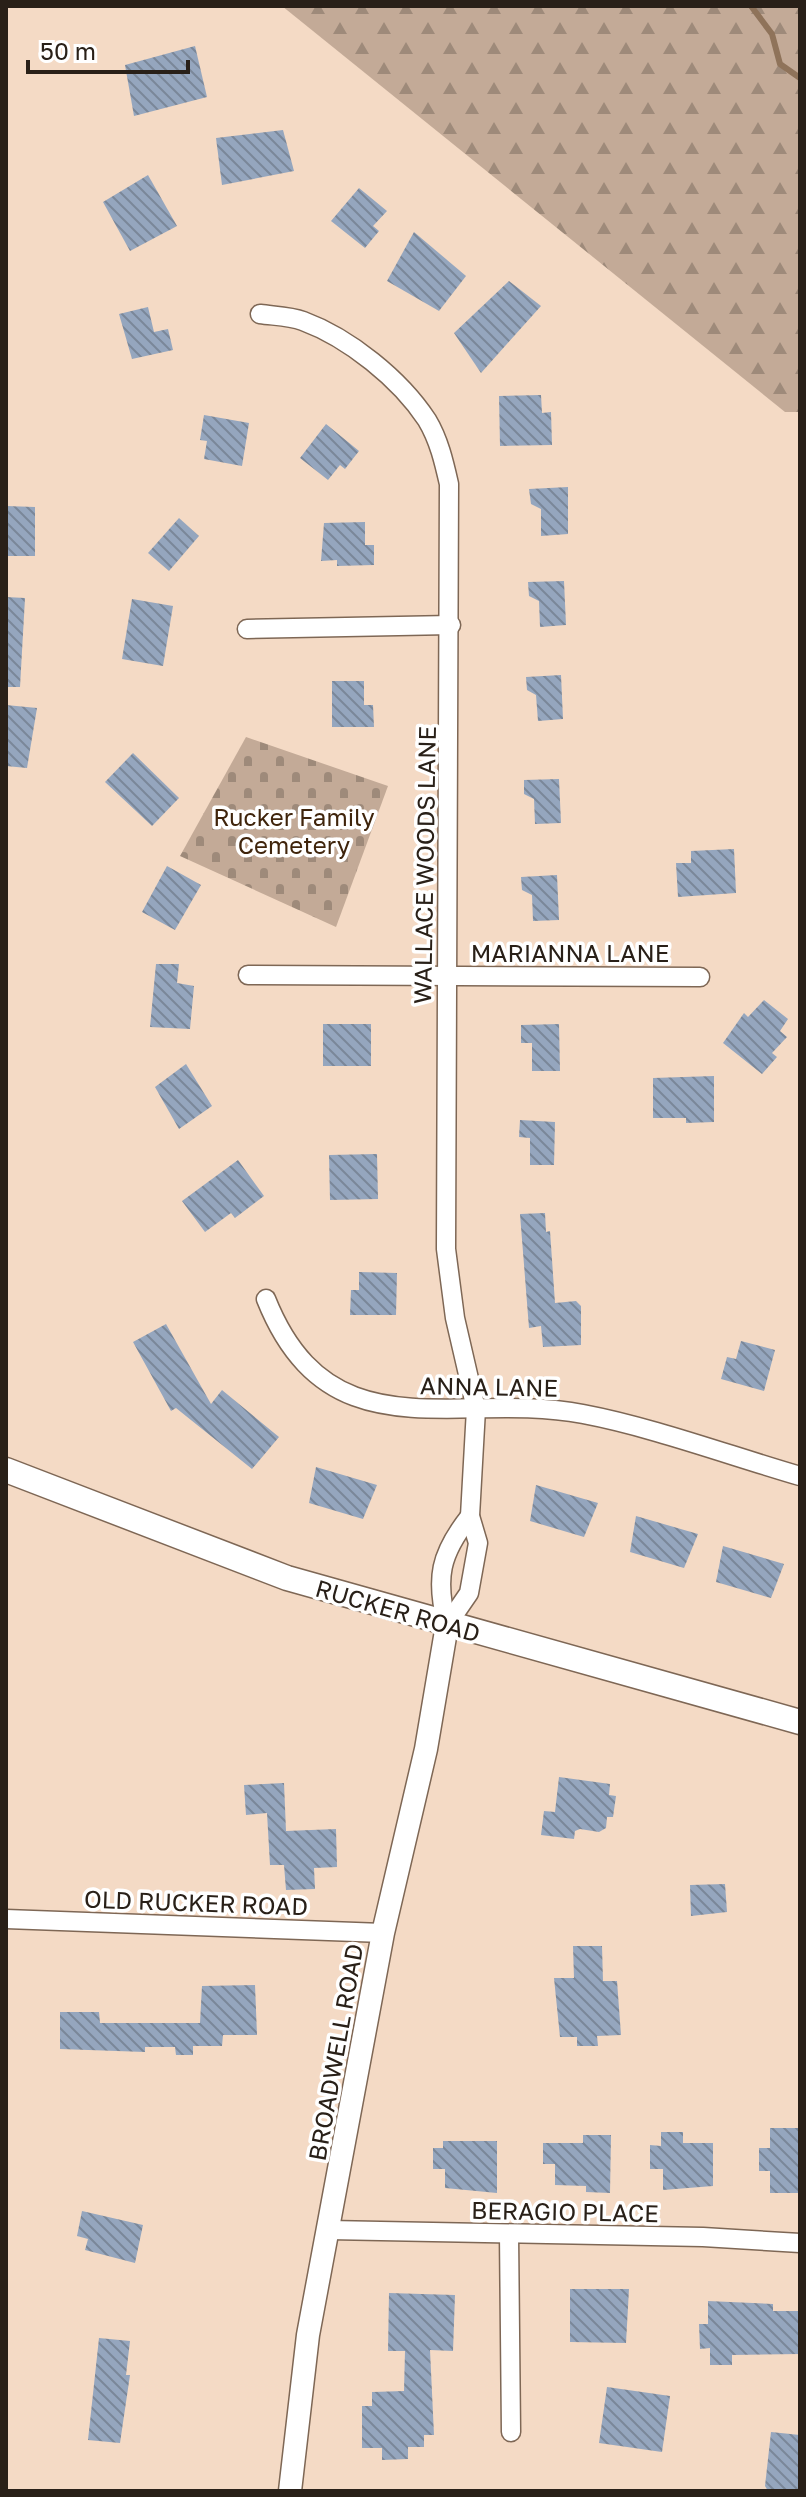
<svg xmlns="http://www.w3.org/2000/svg" width="806" height="2497" font-family="'Golos Text',sans-serif">
<defs>
<pattern id="forest-firs" width="22" height="20" patternUnits="userSpaceOnUse" patternTransform="scale(2)"><rect width="22" height="20" fill="#c3aa97"/><path d="M5 1l3.5 6h-7zM16 11l3.5 6h-7z" fill="#9e8a7a"/></pattern>
<pattern id="cemetery-stones" width="16" height="16" patternUnits="userSpaceOnUse" patternTransform="scale(2)"><rect width="16" height="16" fill="#c3aa97"/><path d="M2 7V4a2 2 0 0 1 4 0v3zM10 15v-3a2 2 0 0 1 4 0v3z" fill="#9e8a7a"/></pattern>
<pattern id="building-back-hatch" width="6" height="6" patternUnits="userSpaceOnUse" patternTransform="scale(2)"><rect width="6" height="6" fill="#95a6be"/><path d="M-1 5l2 2M0 0l6 6M5-1l2 2" fill="none" stroke="#7a8799"/></pattern>
</defs>
<rect width="100%" height="100%" fill="#f4dac5"/>
<path fill="url(#forest-firs)" d="M282,6H800V412H785Z"/>
<path fill="url(#cemetery-stones)" d="M246,737L388,786L336,927L180,856Z"/>
<g fill="none" stroke-linecap="round" stroke-linejoin="round">
<path stroke="#8f735a" stroke-width="6" d="M751,6L772,34L780,64L800,78"/>
</g>
<g fill="url(#building-back-hatch)">
<path d="M195,46L207,97L134,116L125,65Z"/>
<path d="M283,130L294,171L222,185L216,138Z"/>
<path d="M148,175L177,226L130,251L103,202Z"/>
<path d="M359,188L387,211L373,226L379,231L365,248L331,221Z"/>
<path d="M414,232L466,276L439,311L387,281Z"/>
<path d="M509,281L541,306L481,373L454,333Z"/>
<path d="M148,307L154,332L168,329L173,350L132,359L119,314Z"/>
<path d="M541,395L542,413L551,412L552,445L500,446L499,396Z"/>
<path d="M204,415L249,423L242,466L204,459L207,441L200,440Z"/>
<path d="M326,424L359,451L345,469L340,465L328,480L300,458Z"/>
<path d="M568,487V534L541,536V509L531,504L529,489Z"/>
<path d="M6,506L35,507V556H6Z"/>
<path d="M179,518L199,536L169,571L148,553Z"/>
<path d="M365,522V545H374V565L337,566V560L321,561L324,523Z"/>
<path d="M564,581L566,625L540,627L539,601L529,596L528,582Z"/>
<path d="M6,597L25,598L20,687H6Z"/>
<path d="M132,599L173,606L163,666L122,659Z"/>
<path d="M561,675L563,719L538,721L536,695L527,690L526,677Z"/>
<path d="M332,681H364V705H373L374,727H332Z"/>
<path d="M6,705L37,708L27,768L6,766Z"/>
<path d="M133,753L179,798L152,826L105,782Z"/>
<path d="M559,779L561,823L535,824L534,799L524,794V780Z"/>
<path d="M734,849L736,893L678,897L676,863H691V851Z"/>
<path d="M167,866L201,885L175,930L142,912Z"/>
<path d="M557,875L559,920L533,921L532,895L522,890L521,877Z"/>
<path d="M156,964H179L177,983L194,986L190,1029L150,1027Z"/>
<path d="M764,1000L788,1019L780,1031L787,1037L772,1053L777,1057L762,1074L723,1043L744,1013L748,1017Z"/>
<rect x="323" y="1024" width="48" height="42"/>
<path d="M559,1024L560,1071H532V1043H521V1025Z"/>
<path d="M186,1064L212,1106L179,1129L155,1087Z"/>
<path d="M714,1076V1122L686,1123V1118H653V1078Z"/>
<path d="M520,1120L555,1122L554,1165H530V1138L519,1137Z"/>
<path d="M377,1154L378,1199L330,1200L329,1155Z"/>
<path d="M238,1160L264,1196L235,1218L231,1213L205,1232L182,1201Z"/>
<path d="M545,1213L546,1232L550,1231L555,1303L576,1301L581,1306V1345L543,1347L541,1326L529,1328L520,1214Z"/>
<path d="M359,1272L397,1273L396,1315H350L351,1290H359Z"/>
<path d="M166,1324L211,1404L222,1390L279,1437L252,1469L176,1408L171,1411L133,1342Z"/>
<path d="M741,1341L775,1350L764,1391L721,1379L727,1357L736,1359Z"/>
<path d="M316,1467L377,1485L363,1519L309,1503Z"/>
<path d="M536,1485L598,1503L584,1537L530,1521Z"/>
<path d="M636,1516L698,1534L684,1568L630,1552Z"/>
<path d="M723,1546L784,1564L771,1598L716,1582Z"/>
<path d="M559,1777L610,1784L609,1795L616,1796L613,1817H607L606,1828L599,1832L580,1829L575,1831L574,1839L541,1835L544,1811L555,1812Z"/>
<path d="M284,1783L286,1831L336,1829L337,1867L314,1868L315,1889L286,1890L284,1865H270L267,1813L246,1815L244,1785Z"/>
<path d="M725,1884L727,1912L691,1916L690,1885Z"/>
<path d="M573,1946H602L603,1981H617L621,2035L597,2036L598,2046H577V2037H560L554,1978H574Z"/>
<path d="M255,1985L257,2035H223L222,2046H193V2055H176L175,2047H145V2052L60,2049V2012H99L100,2023H200L202,1986Z"/>
<path d="M770,2128H800V2193H770V2171H759V2148H770Z"/>
<path d="M661,2132H683V2143H713V2186L663,2190V2169H650V2145L661,2146Z"/>
<path d="M583,2135H611L610,2193L586,2192V2186L555,2185V2164H543V2143H583Z"/>
<path d="M443,2141H497V2193L445,2188V2169H433V2148H443Z"/>
<path d="M82,2211L143,2225L135,2263L85,2250L88,2239L77,2236Z"/>
<path d="M570,2289H629L626,2343L570,2342Z"/>
<path d="M389,2293L455,2295L453,2351L430,2350L434,2435H424V2447H408V2459L382,2460V2448H362V2406H372V2392L404,2391L405,2351H388Z"/>
<path d="M708,2301L773,2304V2311H800V2354L732,2355V2365H710V2348L700,2349L699,2324H708Z"/>
<path d="M99,2338L130,2341L126,2375H130L120,2443L88,2440Z"/>
<path d="M607,2387L670,2396L662,2452L599,2443Z"/>
<path d="M771,2432L800,2435V2491H768L765,2486Z"/>
</g>
<g fill="none" stroke-linecap="round" stroke-linejoin="round">
<g stroke="#7e6755" stroke-width="21">
<g id="minor">
<path d="M260,314C274,316 290,316 303,321C349,338 400,379 427,420C439,440 444,462 449,484L446,1249L455,1318L476,1409L470,1516L478,1543L469,1593L447,1625"/>
<path d="M247,629L451,625"/>
<path d="M248,975L700,977"/>
<path d="M266,1299C329,1457 456,1390 583,1414C652,1427 731,1456 800,1476"/>
<path d="M447,1625C435,1578 440,1554 470,1516"/>
<path d="M6,1919L383,1933"/>
<path d="M329,2230L703,2237L800,2243"/>
<path d="M509,2234L511,2432"/>
</g>
</g>
<g stroke="#7e6755" stroke-width="25">
<path id="tertiary" d="M290,2491L308,2335L383,1933L426,1749L447,1625"/>
</g>
<g stroke="#7e6755" stroke-width="27">
<path id="secondary" d="M6,1470L287,1578L800,1722"/>
</g>
<use href="#minor" stroke="#fff" stroke-width="18"/>
<use href="#tertiary" stroke="#fff" stroke-width="22"/>
<use href="#secondary" stroke="#fff" stroke-width="24"/>
</g>
<g text-anchor="middle" dominant-baseline="central" stroke-width="7" stroke-linejoin="round" paint-order="stroke">
<g font-size="24" fill="#3f240b" stroke="#fff">
<text x="294" y="816">Rucker Family<tspan x="294" dy="28">Cemetery</tspan></text>
</g>
<g font-size="24" fill="#292018" stroke="#fff">
<text transform="translate(424 865) rotate(-89)">WALLACE WOODS LANE</text>
<text x="570" y="952">MARIANNA LANE</text>
<text transform="translate(489 1386) rotate(1)">ANNA LANE</text>
<text transform="translate(398 1610) rotate(16)">RUCKER ROAD</text>
<text transform="translate(196 1902) rotate(2)">OLD RUCKER ROAD</text>
<text transform="translate(335 2052) rotate(-80)">BROADWELL ROAD</text>
<text transform="translate(565 2211) rotate(1)">BERAGIO PLACE</text>
</g>
</g>
<rect width="806" height="2497" fill="none" stroke="#292018" stroke-width="16"/>
<path d="M28 60v12h160v-12" fill="none" stroke="#292018" stroke-width="4"/>
<text x="40" y="60" font-size="24" fill="#292018" stroke="#ffffff" stroke-width="6" paint-order="stroke">50 m</text>
</svg>
